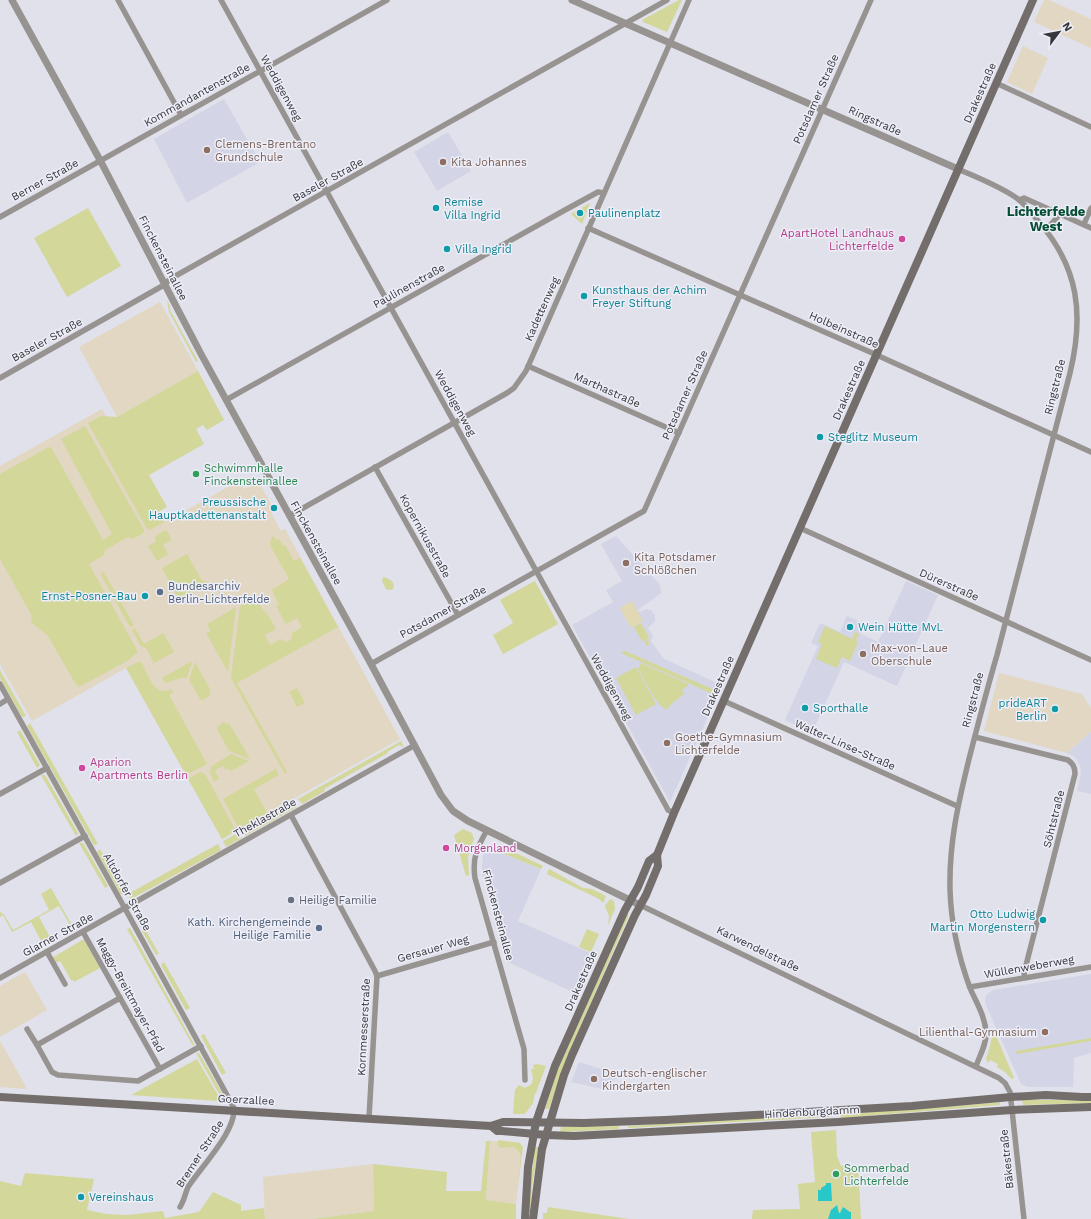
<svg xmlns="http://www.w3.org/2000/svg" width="1091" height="1219" font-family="'Work Sans',sans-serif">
<rect width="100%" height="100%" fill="#e0e1ea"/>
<g fill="#e1d7c2">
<path d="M1044,0H1049L1091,19V48L1034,22Z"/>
<path d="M1023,46L1048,58L1032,94L1007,82Z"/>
<path d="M160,302L198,371L117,417L79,347Z"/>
<path d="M102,409L165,522L239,481L244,489L258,481L275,511L271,513L281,531L285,529L400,739L222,839L126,668L32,721L0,664V466Z"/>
<path d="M999,673L1082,694L1091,708V732L1067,753L984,731Z"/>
<path d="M25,972L47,1010L0,1037V986Z"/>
<path d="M0,1041L15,1067L27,1089L0,1087Z"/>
<path d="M490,1141L520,1143L523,1147L516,1204L486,1200Z"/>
<path d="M373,1164L374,1211L312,1219H265L263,1177Z"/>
</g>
<g fill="#d3d5e6">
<path d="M224,99L260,162L187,203L154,139Z"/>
<path d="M448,132L471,171L437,191L414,152Z"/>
<path d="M616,536L660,585L661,593L638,610L640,612L646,609L651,610L655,615V621L648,628L653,636L651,641L664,659L722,685L670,802L572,625L613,602L606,590L622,581L601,544Z"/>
<path d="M906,581L938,595L897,686L844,662L812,733L785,720L818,646L811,643L820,623L840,632L847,616L866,624L861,634L878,642Z"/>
<path d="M1091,732V794L1077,791L1081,773L1080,766L1075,757L1067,753Z"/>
<path d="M490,848L541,869L518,921L595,955L577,994L508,962L496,920L497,919L495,915H494L482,874V867L483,855L485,850Z"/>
<path d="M1091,974V1053L1074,1058L1073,1087H1028L1021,1084L985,1003V999L987,994L993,990Z"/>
<path d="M579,1062L621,1075L602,1089L571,1082Z"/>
</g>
<g fill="#d3d799">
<path d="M679,0H682L667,32L643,22L642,20Z"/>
<path d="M590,203L582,224L571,214Z"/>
<path d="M88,208L121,266L67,297L34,238Z"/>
<path d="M167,300L170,306V310L198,361L196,362L169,312Z"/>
<path d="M198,371L224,420L207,430L203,425L196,429L204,444L149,475L167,507L160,511L164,522L150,530L147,529L88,423L101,416L117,417Z"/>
<path d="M85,426L144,530L143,533L133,539L128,537L105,550L104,555L89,564L138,652L127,661L79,687L75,683L48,636L31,622L32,616L0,559V474L47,448L50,447L52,449L103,540L112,534L61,439Z"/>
<path d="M166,530L171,538L170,541L163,545L168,554L157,561L148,546L156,542L155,536Z"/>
<path d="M274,536L276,541L279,539L283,546L285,545L294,561L300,558L338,627L237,683L287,772L285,774L231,678L240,606L256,597L264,612H266L276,629L265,635L270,645L281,639L285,642L289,641L292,638V633L302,627L297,618L286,624L276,606L279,604L272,590L289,579L270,545L271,538Z"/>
<path d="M187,554L202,581H206L208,585L198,591L189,593L186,598H183L179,600L162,568Z"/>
<path d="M103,571L134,625L130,627L102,577L101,574Z"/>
<path d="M383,577C388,578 392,580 394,585L393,589L390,590L386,589L382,581Z"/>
<path d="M535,581L558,624L503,654L493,635L513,623L500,600Z"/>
<path d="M236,607L228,672L206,633L211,631L207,624Z"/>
<path d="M641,623L649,637L647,638L650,644L647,646L644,640L642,641L634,627Z"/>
<path d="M825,626L852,639L855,632L859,634L856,640L858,642L850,661L842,657L837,668L816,659L822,644L818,642Z"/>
<path d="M135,628L144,644L163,633L174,652L154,663L146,648L141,646L132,630Z"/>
<path d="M625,651L717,691L715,695L621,653Z"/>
<path d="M192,661L187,678H181L165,683L162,678Z"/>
<path d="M138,662L142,663C146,671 154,693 164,691C167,691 169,690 171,689L173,692L169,695L207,764L186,775L126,668Z"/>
<path d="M195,662L211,691L209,694L210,696L203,700L200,699L189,680Z"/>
<path d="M641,663L688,684V686L682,690L684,694L670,705L668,709C660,709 660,702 655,699L638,669Z"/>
<path d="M636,667L656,704L636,715L616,678Z"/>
<path d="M0,670L26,716L22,717L0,678Z"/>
<path d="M297,688L305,703L297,707L289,692Z"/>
<path d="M224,722L226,724L229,723L250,759L229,751L217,729L218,726Z"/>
<path d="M30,723L98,844L94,845L27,726Z"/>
<path d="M20,730L40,765L37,768L17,732Z"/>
<path d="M401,741L404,747L399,745L387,752L388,753L324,789L325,791L302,804L298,799Z"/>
<path d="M231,754L249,761L231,771L228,768L226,770L223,766L215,770L219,779L214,782L210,772L212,766Z"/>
<path d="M276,769L279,775L254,789L267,813L239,829L223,799Z"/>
<path d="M200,772L205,774L236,831L222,839L188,779Z"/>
<path d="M41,775H45L78,833L76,836Z"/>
<path d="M294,801L297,807L245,836L242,831Z"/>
<path d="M463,829L472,833L474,839L468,857L469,875L466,876L454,835Z"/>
<path d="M238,833L242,838L226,847L223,841Z"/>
<path d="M79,843H83L108,886L105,888Z"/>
<path d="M218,844L221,850L131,899L128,894Z"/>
<path d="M501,846L543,866L541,869L490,848Z"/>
<path d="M100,849L124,892L121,895L97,852Z"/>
<path d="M549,869L583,888L592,889L606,896L603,903L599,899L547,874Z"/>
<path d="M51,888L74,929L73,930L59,906L39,917L52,941L44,946L31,922L12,932L3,915L0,917V911L2,914L3,913L13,930L49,910L41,894Z"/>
<path d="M610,899L614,901L615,909L608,925L609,916L605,906Z"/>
<path d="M627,914L629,915L566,1060L549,1109H545L558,1069Z"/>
<path d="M130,928L194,1044L193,1046L127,929Z"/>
<path d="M145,929L159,954L156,955L142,931Z"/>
<path d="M587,929L599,934L591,952L579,947Z"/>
<path d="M84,939L100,968L74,982L73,980H71L60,961L55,963L52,958Z"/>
<path d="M164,962L190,1008L186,1010L161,965Z"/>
<path d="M993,1030L995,1033L1014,1078L1012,1079L1005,1072L997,1067L998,1064L990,1060L988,1063L986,1059L990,1046Z"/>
<path d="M204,1034L226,1073L222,1075L201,1036Z"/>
<path d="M1091,1038V1041L1017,1054L1016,1051Z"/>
<path d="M196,1053H199L224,1096L221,1097Z"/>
<path d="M197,1059L220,1099L217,1101L131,1095Z"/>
<path d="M537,1064L546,1066L536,1093H535L533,1103L525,1114H513L515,1090L519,1085L525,1088L532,1084L533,1078L531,1069H534L533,1065Z"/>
<path d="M1022,1100H1091V1103L1023,1105Z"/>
<path d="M1000,1102V1105L841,1118L840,1114L969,1105Z"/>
<path d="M829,1114V1117L628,1128V1126Z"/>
<path d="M619,1126V1129L560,1132L561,1127Z"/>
<path d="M836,1130L837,1156L841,1166L858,1165L861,1219H752L753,1210L800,1209L798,1184L815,1182L811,1132Z"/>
<path d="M498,1140L520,1143L523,1147L517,1191L521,1156L518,1150L514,1147L501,1148L498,1145Z"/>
<path d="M486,1141H490L486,1200L516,1204V1219H312L374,1211L373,1164L447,1172L446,1191H481Z"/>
<path d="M535,1147H539L533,1180L530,1212H528L531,1178Z"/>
<path d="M25,1173L94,1179L87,1210L106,1214L127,1215L163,1211L165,1218L199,1212L213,1192L241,1205V1211L264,1208L265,1219H0V1181L21,1186Z"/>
<path d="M548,1207L629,1219H543V1213H547Z"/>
</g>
<path fill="#e2d8b3" d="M632,601L643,621L631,628L620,608Z"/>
<g fill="#28c8ca">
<path d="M826,1183H831L832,1201H818V1190H821V1188L826,1185Z"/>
<path d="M837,1205L839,1213H840L843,1207L850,1212H851V1219H828L831,1210Z"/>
</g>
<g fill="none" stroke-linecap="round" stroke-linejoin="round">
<g stroke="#979391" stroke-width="5.5">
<path d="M118,0L181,115"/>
<path d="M221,0L666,806L668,810L674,813"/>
<path d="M996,83L1091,127"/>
<path d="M958,169C978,178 1000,186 1018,199C1026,205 1032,214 1039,222C1079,268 1084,315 1070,373C1046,467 1022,561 997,655C987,689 978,724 969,759C958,804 949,843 950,890C951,922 959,958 970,988C976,1002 985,1016 986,1032C987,1043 980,1055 976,1066"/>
<path d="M1019,200L1024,198L1091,228"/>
<path d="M0,217L387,0"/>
<path d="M1084,224L1091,208"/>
<path d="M588,228L870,352L1091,452"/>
<path d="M1046,230L1060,214"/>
<path d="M528,366L679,433"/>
<path d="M0,378L164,285L170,279L667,0"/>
<path d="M226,400L565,210L598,192L604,193"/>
<path d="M375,467L458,615"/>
<path d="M289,516L507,393L514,388L526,371L689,0"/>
<path d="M800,528L1091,660"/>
<path d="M371,664L644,511L871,0"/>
<path d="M0,684L128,914L233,1106C240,1127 200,1168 188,1187C185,1194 184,1201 180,1207"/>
<path d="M724,701L957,806"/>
<path d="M0,704L8,699"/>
<path d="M975,737L1068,760C1073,764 1075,767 1075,774L1024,973L1025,977"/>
<path d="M0,794L47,768"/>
<path d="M291,815L375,971L377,976L369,1118"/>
<path d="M487,830C477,848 472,858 475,878L524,1049L525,1080"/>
<path d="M0,883L85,836"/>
<path d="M640,905L999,1078L1005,1083L1010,1092L1024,1219"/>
<path d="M83,932L160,1069"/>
<path d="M47,952L65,984"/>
<path d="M377,976L494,942"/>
<path d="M0,978L415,745"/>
<path d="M970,987L1091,967"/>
<path d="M27,1029L37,1045L120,998"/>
<path d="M37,1045L52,1072L58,1075L138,1081L201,1046"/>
</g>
<g stroke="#979391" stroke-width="7">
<path d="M12,0L100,160L201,354L371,664L441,795L453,811L468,821L640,905"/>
<path d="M572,0L958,169"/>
</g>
<g stroke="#736d6b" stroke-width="8">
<path d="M0,1097L491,1126L503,1122L584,1123L665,1120L912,1106L1011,1097L1046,1095L1082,1097H1091"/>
<path d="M491,1126L497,1131H502L546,1135L574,1136L838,1122L1012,1110L1091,1107"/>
<path d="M525,1219L528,1167L536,1122L555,1066L625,910L638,887L649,861L657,855"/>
<path d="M533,1219L542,1149L564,1075L572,1055L635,915L646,895L658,866L657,855L674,813L1033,0"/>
</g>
</g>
<g fill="#8d6e63" stroke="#edeef8" stroke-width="1.5">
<circle cx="207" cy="150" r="4"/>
<circle cx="443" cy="162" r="4"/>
<circle cx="626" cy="563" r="4"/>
<circle cx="863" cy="654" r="4"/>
<circle cx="667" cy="743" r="4"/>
<circle cx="1045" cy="1032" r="4"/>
<circle cx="594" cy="1079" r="4"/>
</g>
<g fill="#0f9aa8" stroke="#edeef8" stroke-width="1.5">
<circle cx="436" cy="208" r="4"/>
<circle cx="580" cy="213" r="4"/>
<circle cx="447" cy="249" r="4"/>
<circle cx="584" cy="296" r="4"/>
<circle cx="820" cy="437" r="4"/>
<circle cx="274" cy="508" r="4"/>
<circle cx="145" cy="596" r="4"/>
<circle cx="850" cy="627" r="4"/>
<circle cx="805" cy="708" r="4"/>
<circle cx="1055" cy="709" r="4"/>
<circle cx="1043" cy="920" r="4"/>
<circle cx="81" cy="1197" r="4"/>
</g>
<g fill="#d1479c" stroke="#edeef8" stroke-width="1.5">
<circle cx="902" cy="239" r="4"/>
<circle cx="82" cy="768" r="4"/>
<circle cx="446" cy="848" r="4"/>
</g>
<g fill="#2e9e5b" stroke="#edeef8" stroke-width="1.5">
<circle cx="196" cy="474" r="4"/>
<circle cx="836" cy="1174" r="4"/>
</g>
<g fill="#5c6f8a" stroke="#edeef8" stroke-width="1.5">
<circle cx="160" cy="592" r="4"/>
<circle cx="319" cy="928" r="4"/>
</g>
<circle fill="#6b7280" stroke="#edeef8" stroke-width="1.5" cx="291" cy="900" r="4"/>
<g text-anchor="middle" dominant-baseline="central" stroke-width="3" stroke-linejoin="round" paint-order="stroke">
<g font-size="11" fill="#37373b" stroke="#edeef8">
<text transform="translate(281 88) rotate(61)">Weddigenweg</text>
<text transform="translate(980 93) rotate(-66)">Drakestraße</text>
<text transform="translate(197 95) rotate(-29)">Kommandantenstraße</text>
<text transform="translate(816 99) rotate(-66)">Potsdamer Straße</text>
<text transform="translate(875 121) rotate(24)">Ringstraße</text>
<text transform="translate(45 180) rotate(-29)">Berner Straße</text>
<text transform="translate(328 180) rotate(-29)">Baseler Straße</text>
<text transform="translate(163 258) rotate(63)">Finckensteinallee</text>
<text transform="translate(409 286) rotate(-29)">Paulinenstraße</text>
<text transform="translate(542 309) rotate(-66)">Kadettenweg</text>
<text transform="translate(844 330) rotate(24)">Holbeinstraße</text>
<text transform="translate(47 340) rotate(-29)">Baseler Straße</text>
<text transform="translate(1055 387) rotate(-76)">Ringstraße</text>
<text transform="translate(607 390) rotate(24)">Marthastraße</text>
<text transform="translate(849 390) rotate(-66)">Drakestraße</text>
<text transform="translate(685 395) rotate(-66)">Potsdamer Straße</text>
<text transform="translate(455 403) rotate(61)">Weddigenweg</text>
<text transform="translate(425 536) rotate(61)">Kopernikusstraße</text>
<text transform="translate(316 543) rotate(61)">Finckensteinallee</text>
<text transform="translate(949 585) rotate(24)">Dürerstraße</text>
<text transform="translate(443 612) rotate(-29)">Potsdamer Straße</text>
<text transform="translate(718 686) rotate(-66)">Drakestraße</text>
<text transform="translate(611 687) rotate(61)">Weddigenweg</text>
<text transform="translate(973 700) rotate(-75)">Ringstraße</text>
<text transform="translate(845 745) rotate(24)">Walter-Linse-Straße</text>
<text transform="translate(265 818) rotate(-29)">Theklastraße</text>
<text transform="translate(1054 819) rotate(-76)">Söhtstraße</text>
<text transform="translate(127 892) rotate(61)">Altdorfer Straße</text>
<text transform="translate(498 915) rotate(75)">Finckensteinallee</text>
<text transform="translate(58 935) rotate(-29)">Glarner Straße</text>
<text transform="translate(433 949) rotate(-16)">Gersauer Weg</text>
<text transform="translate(758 949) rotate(26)">Karwendelstraße</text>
<text transform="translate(1029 967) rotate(-10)">Wüllenweberweg</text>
<text transform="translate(581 981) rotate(-66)">Drakestraße</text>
<text transform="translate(130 995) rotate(61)">Maggy-Breittmayer-Pfad</text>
<text transform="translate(364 1027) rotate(-87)">Kornmesserstraße</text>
<text transform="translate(246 1100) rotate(3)">Goerzallee</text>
<text transform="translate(812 1112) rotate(-3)">Hindenburgdamm</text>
<text transform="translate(200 1154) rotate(-57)">Bremer Straße</text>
<text transform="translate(1007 1159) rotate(-96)">Bäkestraße</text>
</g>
<g font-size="11" fill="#785e54" stroke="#edeef8" text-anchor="start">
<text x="215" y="144">Clemens-Brentano<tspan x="215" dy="13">Grundschule</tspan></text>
<text x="451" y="162">Kita Johannes</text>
<text x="634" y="557">Kita Potsdamer<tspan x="634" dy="13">Schlößchen</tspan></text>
<text x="871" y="648">Max-von-Laue<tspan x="871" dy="13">Oberschule</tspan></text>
<text x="675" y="737">Goethe-Gymnasium<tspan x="675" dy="13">Lichterfelde</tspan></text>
<text x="1037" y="1032" text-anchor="end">Lilienthal-Gymnasium</text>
<text x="602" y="1073">Deutsch-englischer<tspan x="602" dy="13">Kindergarten</tspan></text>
</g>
<g font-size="11" fill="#0d838f" stroke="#edeef8" text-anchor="start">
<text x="444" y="202">Remise<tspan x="444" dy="13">Villa Ingrid</tspan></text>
<text x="588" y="213">Paulinenplatz</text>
<text x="455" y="249">Villa Ingrid</text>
<text x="592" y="290">Kunsthaus der Achim<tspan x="592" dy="13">Freyer Stiftung</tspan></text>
<text x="828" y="437">Steglitz Museum</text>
<text x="266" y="502" text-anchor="end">Preussische<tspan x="266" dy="13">Hauptkadettenanstalt</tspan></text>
<text x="137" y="596" text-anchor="end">Ernst-Posner-Bau</text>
<text x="858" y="627">Wein Hütte MvL</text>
<text x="1047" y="703" text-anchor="end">prideART<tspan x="1047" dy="13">Berlin</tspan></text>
<text x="813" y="708">Sporthalle</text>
<text x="1035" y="914" text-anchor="end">Otto Ludwig<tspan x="1035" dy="13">Martin Morgenstern</tspan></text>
<text x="89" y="1197">Vereinshaus</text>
</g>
<g font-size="11" fill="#b23c85" stroke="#edeef8" text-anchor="start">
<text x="894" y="233" text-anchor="end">ApartHotel Landhaus<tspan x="894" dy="13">Lichterfelde</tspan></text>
<text x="90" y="762">Aparion<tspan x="90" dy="13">Apartments Berlin</tspan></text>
<text x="454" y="848">Morgenland</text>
</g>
<g font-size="11" fill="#27864d" stroke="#edeef8" text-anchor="start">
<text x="204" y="468">Schwimmhalle<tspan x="204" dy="13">Finckensteinallee</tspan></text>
<text x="844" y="1168">Sommerbad<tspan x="844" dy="13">Lichterfelde</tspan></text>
</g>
<g font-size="11" fill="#4e5e75" stroke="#edeef8" text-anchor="start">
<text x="168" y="586">Bundesarchiv<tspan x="168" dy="13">Berlin-Lichterfelde</tspan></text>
<text x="311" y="922" text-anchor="end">Kath. Kirchengemeinde<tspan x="311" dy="13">Heilige Familie</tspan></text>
</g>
<g font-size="11" fill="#5b616d" stroke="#edeef8" text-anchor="start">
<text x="299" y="900">Heilige Familie</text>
</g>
<g font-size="13" font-weight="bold" fill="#054e33" stroke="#edeef8">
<text x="1046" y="211">Lichterfelde<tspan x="1046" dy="15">West</tspan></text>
</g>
</g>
<g transform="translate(1059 32) rotate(58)" stroke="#edeef8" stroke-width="3" paint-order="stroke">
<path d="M0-3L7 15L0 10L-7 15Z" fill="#37373b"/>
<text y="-6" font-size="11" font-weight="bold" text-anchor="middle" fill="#37373b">N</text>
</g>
</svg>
